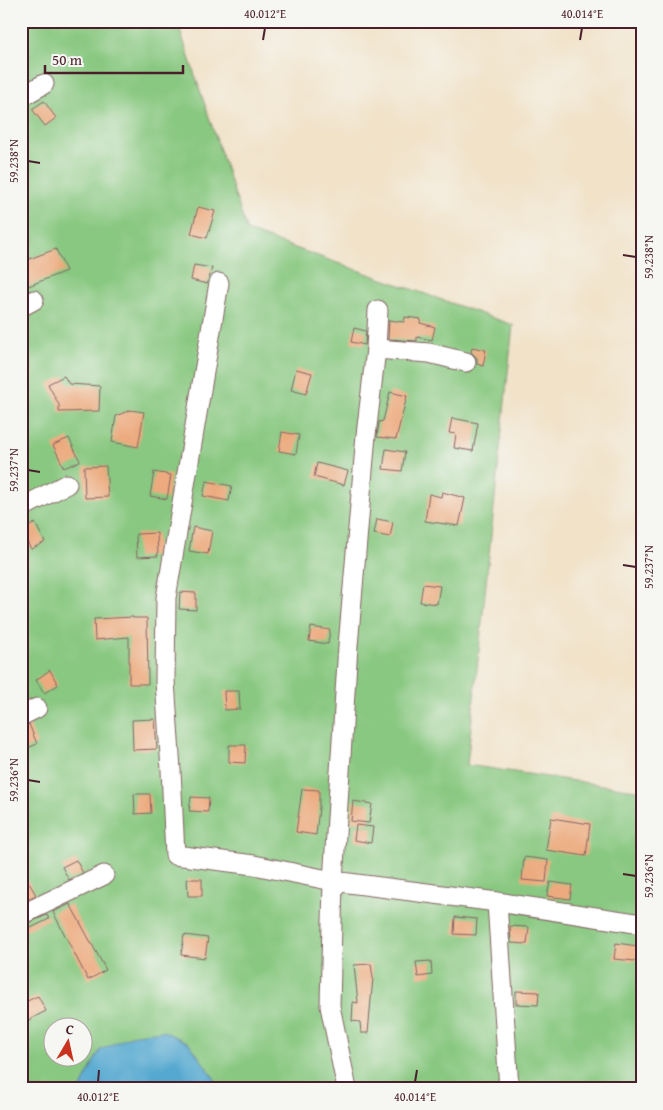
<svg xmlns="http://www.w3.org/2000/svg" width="663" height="1110" font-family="'Gentium Book Plus',serif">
<rect width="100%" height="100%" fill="#f6f6f2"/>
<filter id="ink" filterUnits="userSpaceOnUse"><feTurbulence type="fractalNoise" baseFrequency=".02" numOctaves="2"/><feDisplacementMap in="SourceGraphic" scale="10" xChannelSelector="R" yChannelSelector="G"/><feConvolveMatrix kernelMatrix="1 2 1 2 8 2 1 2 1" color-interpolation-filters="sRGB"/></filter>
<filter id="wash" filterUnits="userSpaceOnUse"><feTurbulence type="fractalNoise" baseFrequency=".0096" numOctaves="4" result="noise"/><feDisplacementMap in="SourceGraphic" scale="20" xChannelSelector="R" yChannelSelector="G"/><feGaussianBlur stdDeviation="1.12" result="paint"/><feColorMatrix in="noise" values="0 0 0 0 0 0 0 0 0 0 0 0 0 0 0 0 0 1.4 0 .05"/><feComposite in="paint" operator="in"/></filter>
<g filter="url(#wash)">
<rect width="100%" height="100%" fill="#f1e2c8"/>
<path fill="#88c880" stroke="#697456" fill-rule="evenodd" d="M21,21H177L247,231L513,325L467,765L642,791V1089H21ZM52,1028H82V1058H52Z"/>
<path fill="#55a8d0" stroke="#50647e" d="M163,1031L189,1043L222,1089H80L100,1050L135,1034Z"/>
<g id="blocks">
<g fill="#ecaa7e">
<path d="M44,101L56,118L45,126L32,109Z"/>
<path d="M198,207L215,211L207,238L191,234Z"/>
<path d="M56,249L66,271L21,289V262Z"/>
<path d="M194,265L212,268L207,284L191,280Z"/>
<path d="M405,317L421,319L420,323L435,327L432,340L417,337V341L388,339L389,320L404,322Z"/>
<path d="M354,328L366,331L365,345L351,342Z"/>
<path d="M472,347L486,350L483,366L477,364V358L471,352Z"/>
<path d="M296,369L312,373L306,394L291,390Z"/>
<path d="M64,376L69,384L100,386L99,411L59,412V405L48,384Z"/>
<path d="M390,392L407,396L396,439L377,437L379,422L383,421Z"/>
<path d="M130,410L144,412L138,447L112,442L116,416Z"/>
<path d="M452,418L478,423L473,451L454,448L456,434L449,433Z"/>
<path d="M282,432L299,435L296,454L279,451Z"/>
<path d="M69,438L80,461L64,468L53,445Z"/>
<path d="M386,449L405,452L402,471L383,469Z"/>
<path d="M317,463L348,471L344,485L314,477Z"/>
<path d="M106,466L108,497L85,498L84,467Z"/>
<path d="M154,472L171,475L167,499L150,496Z"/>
<path d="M206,481L232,486L229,501L203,496Z"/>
<path d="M442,492L465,498L459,526L425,521L429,494L441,497Z"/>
<path d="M377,519L393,522L390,537L374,534Z"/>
<path d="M35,523L45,542L31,549L21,531Z"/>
<path d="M193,527L212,531L208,554L189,551Z"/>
<path d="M157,533L158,556L137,557L136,534Z"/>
<path d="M423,584L440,586L437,604L420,602Z"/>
<path d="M180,592L196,593V610L179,609Z"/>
<path d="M133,617V618H147L148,684H129V637L95,640L94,619Z"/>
<path d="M311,627L330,630L328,644L309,641Z"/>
<path d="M50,670L58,685L44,693L36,680Z"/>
<path d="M224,691H239L240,709L225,710Z"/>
<path d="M155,719L157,749L133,750L132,720Z"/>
<path d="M29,724L37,744L21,751V727Z"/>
<path d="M229,745H246L245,763L229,762Z"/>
<path d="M302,789L319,790V808L316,835L296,832Z"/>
<path d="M134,794H150L151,813L135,814Z"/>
<path d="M191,797L209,798L208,812L189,811Z"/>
<path d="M353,801L372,804L369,823L351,821Z"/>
<path d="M551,818L590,824L586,856L546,850Z"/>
<path d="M356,825L373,827L371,843L354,840Z"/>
<path d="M524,857L548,860L546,882L522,880Z"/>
<path d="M76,860L83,873L69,880L62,867Z"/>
<path d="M21,869L36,895L21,902Z"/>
<path d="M187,879H202V896H188Z"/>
<path d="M550,882L572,885L570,899L547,896Z"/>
<path d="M70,904L106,970L88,980L53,912Z"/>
<path d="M47,915L49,919L21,933V926Z"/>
<path d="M455,917L477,919L476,935L454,934Z"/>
<path d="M510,926L529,927L527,944L511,943Z"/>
<path d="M184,935L208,938L205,958L181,955Z"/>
<path d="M616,943L638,946L636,961L614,959Z"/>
<path d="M431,961L432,975L418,977L416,962Z"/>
<path d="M371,964L373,978L368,1033H361L360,1022L352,1021L353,1002L358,1003L354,965Z"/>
<path d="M516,991L539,992L538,1005L516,1004Z"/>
<path d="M38,996L46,1011L21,1024V1004Z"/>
</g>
</g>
</g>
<g filter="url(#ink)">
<use href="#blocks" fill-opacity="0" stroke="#846362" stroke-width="1"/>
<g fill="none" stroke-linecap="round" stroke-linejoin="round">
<g stroke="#846362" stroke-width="21">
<g id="street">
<path d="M21,97L44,84"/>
<path d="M219,283L166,598L165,681L171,770L175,855L254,865L333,881L497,902L642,924"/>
<path d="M21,307L34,300"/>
<path d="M376,349L429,353L466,362"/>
<path d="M21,508L67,484"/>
<path d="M21,716L37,708"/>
<path d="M497,902L509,1089"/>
<path d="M21,915L104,875"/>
<path d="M347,1089L330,1006L333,881L348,646L366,435L376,349L378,310"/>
</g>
</g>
<use href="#street" stroke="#fff" stroke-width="19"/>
</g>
</g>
<path fill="none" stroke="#4a1f2b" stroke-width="2" d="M263,40L265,28M580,40L582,28M28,161L40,163M623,255L636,257M28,470L40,472M623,565L636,567M28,780L40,782M623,874L636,876M98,1082L99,1070M415,1082L417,1070"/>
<rect width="663" height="1110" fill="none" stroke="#f6f6f2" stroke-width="55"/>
<g transform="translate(68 1042) rotate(9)"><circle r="24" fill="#f6f6f2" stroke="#b1a0a2"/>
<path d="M0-4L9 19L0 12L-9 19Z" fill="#c8321e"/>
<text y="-8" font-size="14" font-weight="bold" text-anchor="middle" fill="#4a1f2b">С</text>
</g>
<path d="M45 65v8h138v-8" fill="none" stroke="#4a1f2b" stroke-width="2.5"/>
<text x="52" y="65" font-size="15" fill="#4a1f2b" stroke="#f6f6f2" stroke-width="4" paint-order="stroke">50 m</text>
<rect x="28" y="28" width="608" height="1054" fill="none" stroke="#4a1f2b" stroke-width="2"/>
<g font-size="12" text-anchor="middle" fill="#4a1f2b">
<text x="265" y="18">40.012°E</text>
<text x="582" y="18">40.014°E</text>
<text transform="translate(14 161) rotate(-90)" y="4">59.238°N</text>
<text transform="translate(649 257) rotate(-90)" y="4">59.238°N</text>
<text transform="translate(14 470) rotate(-90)" y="4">59.237°N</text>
<text transform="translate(649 567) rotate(-90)" y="4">59.237°N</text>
<text transform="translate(14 780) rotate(-90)" y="4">59.236°N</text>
<text transform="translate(649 876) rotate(-90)" y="4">59.236°N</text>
<text x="98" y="1101">40.012°E</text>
<text x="415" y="1101">40.014°E</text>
</g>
</svg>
